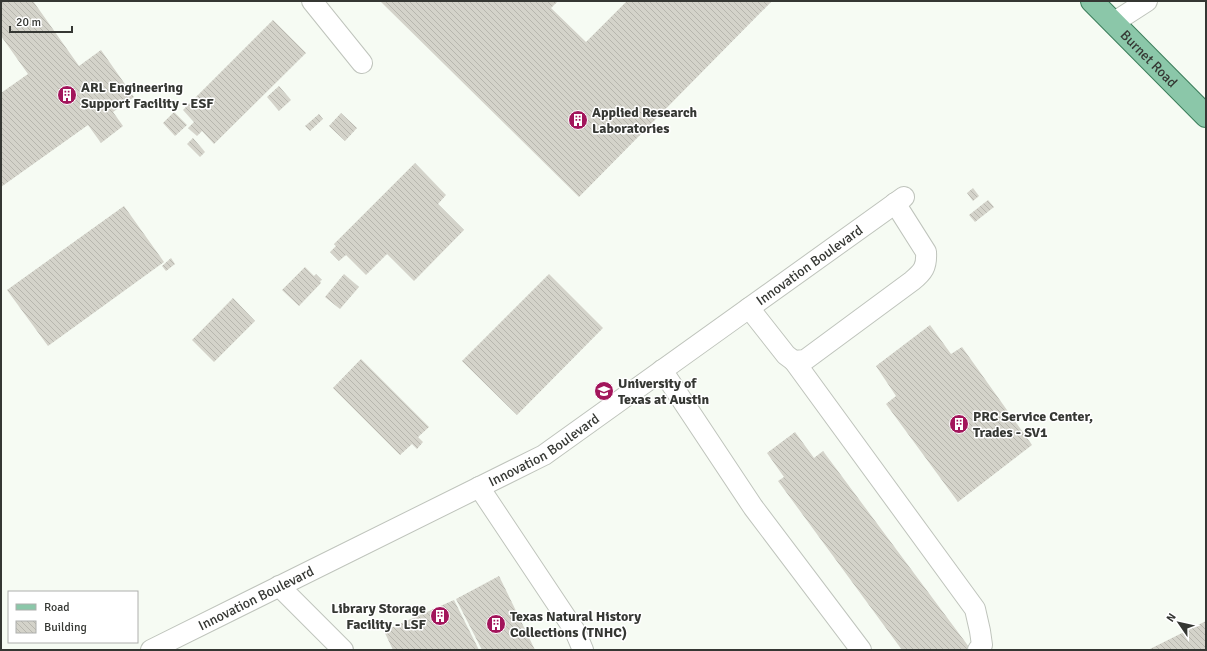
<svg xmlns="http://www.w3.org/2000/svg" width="1207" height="651" font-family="Signika,sans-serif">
<defs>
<pattern id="building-back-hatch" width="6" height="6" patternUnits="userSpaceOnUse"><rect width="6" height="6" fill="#d4d3ca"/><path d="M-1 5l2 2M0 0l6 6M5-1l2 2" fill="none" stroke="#b7b6ae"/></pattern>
</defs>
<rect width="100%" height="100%" fill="#f6fbf3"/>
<g fill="url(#building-back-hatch)">
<path d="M1,1H33L79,66L101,50L134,97L113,112L123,126L101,143L88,125L1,187V93L28,74L1,36Z"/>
<path d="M380,1H558L551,8L586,42L627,1H772L579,197Z"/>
<path d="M273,20L306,53L214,144L202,131L197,136L188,128L194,122L183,110Z"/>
<path d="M279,86L291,100L279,111L267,97Z"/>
<path d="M174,112L187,125L175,136L163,123Z"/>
<path d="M341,113L357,128L345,141L329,126Z"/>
<path d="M319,114L323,119L310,131L305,126Z"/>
<path d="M193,138L205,152L200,157L187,144Z"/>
<path d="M415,163L446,195L438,204L464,230L414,281L387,254L366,275L346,255L339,261L330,252L336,246L334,244Z"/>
<path d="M973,188L979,196L973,201L967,193Z"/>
<path d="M988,200L994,207L975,222L969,215Z"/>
<path d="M124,206L164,262L48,346L7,290Z"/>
<path d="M171,258L175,264L166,271L162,266Z"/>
<path d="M305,267L314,276L316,274L322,280L320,281L321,283L299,306L282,290Z"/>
<path d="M344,274L359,287L340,309L325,297Z"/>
<path d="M549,274L603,328L517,415L462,361Z"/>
<path d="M233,298L255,321L214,362L192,340Z"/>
<path d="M930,325L951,354L962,347L1032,445L958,502L886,404L896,396L876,366Z"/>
<path d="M361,359L429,427L418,437L423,442L417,449L412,444L400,455L333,388Z"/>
<path d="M795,432L814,458L823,451L969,647L965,650H902L778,481L784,477L767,453Z"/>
<path d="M499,576L535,650H482L456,599Z"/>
<path d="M454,600L479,650H393L384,631Z"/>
<path d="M1206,621V650H1148Z"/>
</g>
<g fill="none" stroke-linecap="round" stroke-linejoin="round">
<g stroke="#bfc4bc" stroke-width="22">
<g id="minor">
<path d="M312,1L362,63"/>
<path d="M1113,23L1147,1"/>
<path d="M749,308L786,355L794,361L805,360L912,281C923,272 927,267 926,252L895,203"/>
<path d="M794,361L975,609L980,631L982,645L978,650"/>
<path d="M662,370L753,507L861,650"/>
<path d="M479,487L575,631L583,650"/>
<path d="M279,586L343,650"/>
<path id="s1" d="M151,650L544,455L904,197"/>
</g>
</g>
<g stroke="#3b7d5a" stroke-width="24">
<g id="major">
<path id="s2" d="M1092,1L1206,116"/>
</g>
</g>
<use href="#minor" stroke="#fff" stroke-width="20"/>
<use href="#major" stroke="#8bc7a9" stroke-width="22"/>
</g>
<defs>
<g id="building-disc" transform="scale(1)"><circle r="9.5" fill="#a2155b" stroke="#fff"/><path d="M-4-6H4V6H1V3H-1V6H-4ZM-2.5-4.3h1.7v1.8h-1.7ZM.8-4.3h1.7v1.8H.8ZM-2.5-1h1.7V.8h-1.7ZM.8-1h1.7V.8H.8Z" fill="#fff"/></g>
<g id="university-disc" transform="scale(1)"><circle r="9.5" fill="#a2155b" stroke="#fff"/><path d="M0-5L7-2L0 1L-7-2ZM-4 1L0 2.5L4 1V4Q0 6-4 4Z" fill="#fff"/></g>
</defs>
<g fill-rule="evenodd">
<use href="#building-disc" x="67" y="95"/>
<use href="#building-disc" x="578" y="120"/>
<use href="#university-disc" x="604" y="391"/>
<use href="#building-disc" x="959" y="424"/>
<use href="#building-disc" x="440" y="616"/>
<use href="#building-disc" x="496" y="624"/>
</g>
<g text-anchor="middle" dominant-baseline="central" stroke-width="3" stroke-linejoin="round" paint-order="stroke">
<g font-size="14" fill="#353733" stroke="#fff">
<text stroke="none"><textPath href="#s2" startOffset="81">Burnet Road</textPath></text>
<text stroke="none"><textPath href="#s1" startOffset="765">Innovation Boulevard</textPath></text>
<text stroke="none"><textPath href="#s1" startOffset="441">Innovation Boulevard</textPath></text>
<text stroke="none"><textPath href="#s1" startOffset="117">Innovation Boulevard</textPath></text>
</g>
<g font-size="14" font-weight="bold" fill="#353733" stroke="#fff" text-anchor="start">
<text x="81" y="87">ARL Engineering<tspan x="81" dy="16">Support Facility - ESF</tspan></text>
<text x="592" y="112">Applied Research<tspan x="592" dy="16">Laboratories</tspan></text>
<text x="618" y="383">University of<tspan x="618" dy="16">Texas at Austin</tspan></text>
<text x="973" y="416">PRC Service Center,<tspan x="973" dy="16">Trades - SV1</tspan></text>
<text x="426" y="608" text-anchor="end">Library Storage<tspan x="426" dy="16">Facility - LSF</tspan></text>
<text x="510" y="616">Texas Natural History<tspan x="510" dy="16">Collections (TNHC)</tspan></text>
</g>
</g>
<rect width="1207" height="651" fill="none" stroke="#353733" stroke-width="4"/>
<rect x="8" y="591" width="130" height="52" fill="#ffffff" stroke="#aeafad"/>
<rect x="16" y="604" width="20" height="6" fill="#8bc7a9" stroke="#aeafad"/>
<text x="44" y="611" font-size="12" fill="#353733">Road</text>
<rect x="16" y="621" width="20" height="12" fill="url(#building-back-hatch)" stroke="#aeafad"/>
<text x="44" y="631" font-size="12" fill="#353733">Building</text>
<g transform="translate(1179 623) rotate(304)" stroke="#ffffff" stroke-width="3" paint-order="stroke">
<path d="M0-3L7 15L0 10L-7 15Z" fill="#353733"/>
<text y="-6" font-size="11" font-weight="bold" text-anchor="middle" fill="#353733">N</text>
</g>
<path d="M10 26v6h62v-6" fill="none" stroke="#353733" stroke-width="2"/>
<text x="16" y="26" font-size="12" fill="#353733" stroke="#ffffff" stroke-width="3" paint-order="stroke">20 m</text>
</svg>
